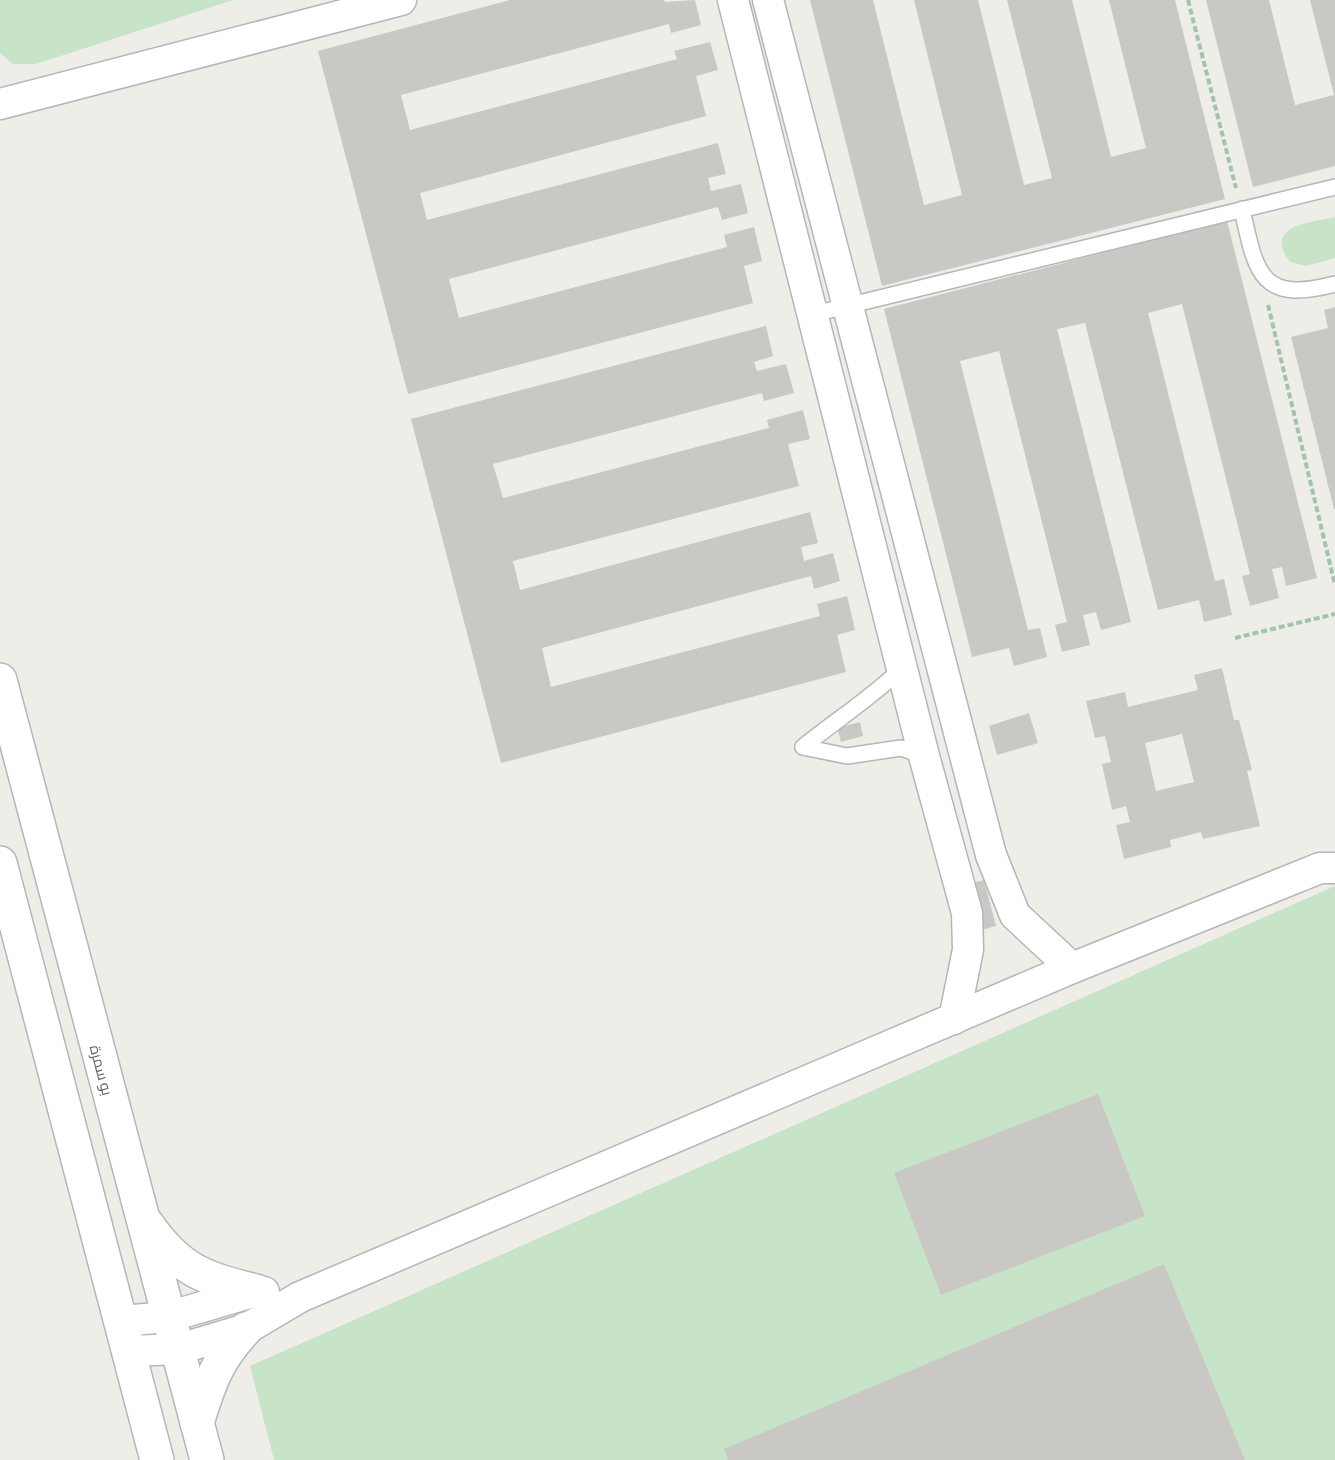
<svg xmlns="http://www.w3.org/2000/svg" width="1335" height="1460" font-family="Commissioner,Cairo,sans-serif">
<rect width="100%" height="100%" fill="#efede7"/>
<g fill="#c7e3c8">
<path d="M0,0H233L36,64H13L0,53Z"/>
<path d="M1335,217V258L1306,266L1290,262C1262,225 1310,223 1335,217Z"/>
<path d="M1335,886V1460H274L250,1366Z"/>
</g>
<g fill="#cac8c4" fill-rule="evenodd">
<path d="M510,0H664L665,2L695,0L701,25L671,33L669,24L401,95L410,130L677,59L674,51L710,42L718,70L696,76L706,116L420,193L427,220L718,143L726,174L708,178L711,191L741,184L748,213L722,220L718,207L449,279L459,318L727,247L724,235L754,227L762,261L744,266L753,303L408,394L318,51Z"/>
<path d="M810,0H873L924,205L962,195L914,0H978L1024,185L1052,178L1007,0H1072L1111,157L1146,148L1109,0H1175L1225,199L882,286Z"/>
<path d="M1206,0H1269L1295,105L1334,95L1310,0H1335V166L1253,187Z"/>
<path d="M1227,221L1317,578L1286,586L1282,567L1272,569L1279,598L1250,606L1242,576L1250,574L1182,304L1148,313L1215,581L1224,579L1232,615L1204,622L1199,600L1158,610L1085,323L1057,329L1131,622L1101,630L1096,612L1083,615L1090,645L1062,652L1055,625L1067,622L999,351L960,361L1028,630L1040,628L1047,657L1014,666L1009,648L972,657L884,309Z"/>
<path d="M1335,307V509H1334L1291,337L1328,328L1324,310Z"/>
<path d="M766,326L773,356L754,362L757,371L786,364L794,393L764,401L762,393L493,464L503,498L769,428L767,420L803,410L810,439L788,444L799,486L513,561L520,590L810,512L818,543L801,547L804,561L833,553L840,581L814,589L811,576L542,648L551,687L820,616L817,604L847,596L855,630L837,635L846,672L501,763L411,419Z"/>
<path d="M1222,668L1234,720H1239L1252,770L1247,771L1260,826L1203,839L1201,832L1170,840L1171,847L1124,859L1116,825L1130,822L1126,806L1112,810L1102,764L1111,762L1105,736L1095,738L1086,701L1125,692L1128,707L1198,690L1194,675ZM1182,734L1194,782L1156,791L1145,743Z"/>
<path d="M1029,713L1038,743L997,755L989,726Z"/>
<path d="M860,722L863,736L841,742L837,728Z"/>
<path d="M984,880L996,926L978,931L966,885Z"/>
<path d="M1098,1094L1145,1216L941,1295L894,1173Z"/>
<path d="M1164,1264L1245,1460H728L724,1449Z"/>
</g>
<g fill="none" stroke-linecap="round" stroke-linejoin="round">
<g stroke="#b4b6ba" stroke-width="18">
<g id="service">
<path d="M1242,209C1256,273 1260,304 1335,284"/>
<path d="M814,314L1335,187"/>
<path d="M803,747C836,720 873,697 903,667"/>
<path d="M803,747L847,756L901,748L924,756"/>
</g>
</g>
<g stroke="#b4b6ba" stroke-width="33">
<g id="minor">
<path d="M733,0L924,756L967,913L968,950L954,1019"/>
<path d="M768,0L991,855L1015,915L1072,968"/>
<path d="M0,104L401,0"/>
<path d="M121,1321L168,1317L256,1291L264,1292"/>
<path d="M129,1351L179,1349L246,1329L300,1297L1072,968L1320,868H1335"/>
</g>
</g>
<g stroke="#b4b6ba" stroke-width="36">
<g id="tertiary">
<path d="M0,680L207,1460"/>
<path d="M0,863L157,1460"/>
<path d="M147,1224C179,1270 203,1278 256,1291"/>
<path d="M197,1423C209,1384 217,1359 246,1329"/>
</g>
</g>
<g stroke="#a0c4ac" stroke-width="4" stroke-dasharray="6 3" stroke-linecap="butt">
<path d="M1188,0L1236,188"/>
<path d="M1268,305L1335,585"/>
<path d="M1235,638L1335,614"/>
</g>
<use href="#service" stroke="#fff" stroke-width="15"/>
<use href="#minor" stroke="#fff" stroke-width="30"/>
<use href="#tertiary" stroke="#fff" stroke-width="33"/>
</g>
<g text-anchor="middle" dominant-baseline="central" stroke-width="5" stroke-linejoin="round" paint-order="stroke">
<g font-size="15" fill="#5e6165" stroke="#fff">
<text transform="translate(102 1070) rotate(75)">بو سمرة</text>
</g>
</g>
</svg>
